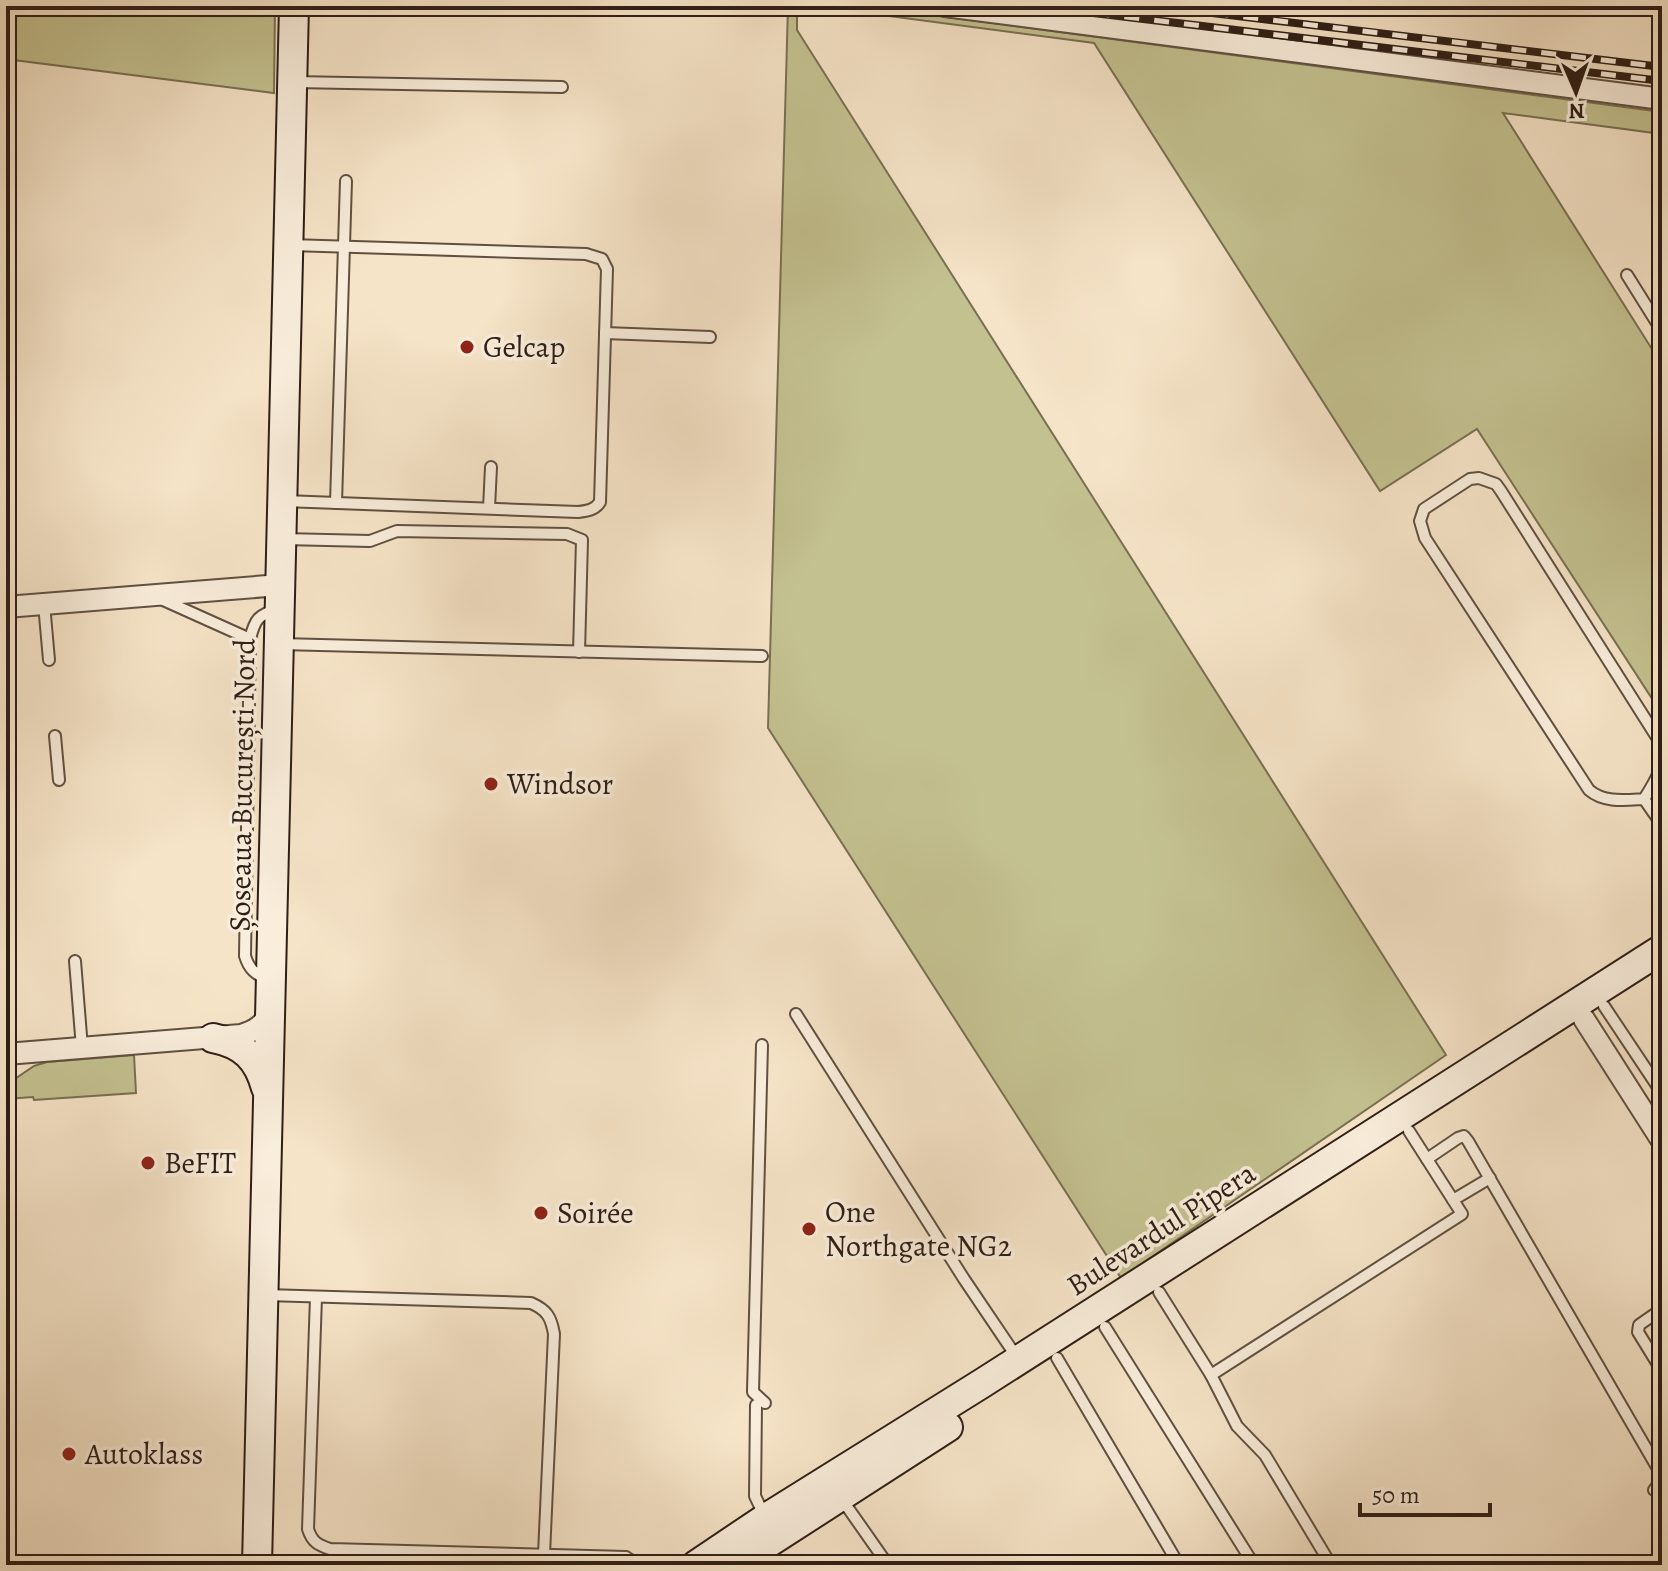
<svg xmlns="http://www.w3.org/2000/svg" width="1668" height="1571" font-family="Alegreya,serif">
<rect width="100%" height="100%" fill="#f6e4c8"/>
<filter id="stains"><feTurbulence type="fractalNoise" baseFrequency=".0025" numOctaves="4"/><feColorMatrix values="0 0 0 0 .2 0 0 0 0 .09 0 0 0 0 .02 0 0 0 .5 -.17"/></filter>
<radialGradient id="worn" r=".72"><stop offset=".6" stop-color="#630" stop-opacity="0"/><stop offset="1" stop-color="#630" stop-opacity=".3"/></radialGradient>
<g fill="#c4c190" stroke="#797053" stroke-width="2">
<path d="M6,6H275L274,93L6,59Z"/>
<path d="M788,6H797V30L1446,1055L1121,1278L768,728Z"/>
<path d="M813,6H863L1662,112V134L1503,113L1662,365V714L1477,429L1380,491L1094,43Z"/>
<path d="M134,1055L136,1093L34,1100L33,1097L6,1099V1085L34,1066L47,1062Z"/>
</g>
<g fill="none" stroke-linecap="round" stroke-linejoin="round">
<g stroke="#605042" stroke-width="14">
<g id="lane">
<path d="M294,82L562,87"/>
<path d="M1627,275L1662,331"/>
<path d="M605,333L710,337"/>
<path d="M1479,478L1496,484L1501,491L1658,739C1667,763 1657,779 1644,799C1625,800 1604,803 1589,790L1425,538L1420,521L1424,509L1470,479Z"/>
<path d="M284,501L578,512C587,511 595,510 600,502L607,269L602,259L586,254L290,245"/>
<path d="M336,503L346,181"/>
<path d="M489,508L491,467"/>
<path d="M283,539L370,541L397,531L567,534L582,540L579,652"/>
<path d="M161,599L250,639"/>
<path d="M44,604L49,660"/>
<path d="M280,644L762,656"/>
<path d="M55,736L59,780"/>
<path d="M1644,799L1662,825"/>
<path d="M75,961L82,1048"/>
<path d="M267,979C255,974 249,969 245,956L250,639C255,619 258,615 278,609"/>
<path d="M1604,1006L1662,1093"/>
<path d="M796,1014L964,1279L1018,1359"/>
<path d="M762,1045L753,1392L765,1403"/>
<path d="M1427,1159L1458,1138L1464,1136L1468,1141L1661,1474L1660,1482L1654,1490"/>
<path d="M1453,1200L1490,1178"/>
<path d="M1159,1292L1211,1375L1237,1426L1265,1455L1331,1565"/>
<path d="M266,1295L531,1303C547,1310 551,1317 554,1334L544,1554"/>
<path d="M316,1297L308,1529C312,1542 318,1545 330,1549L626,1557L638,1565"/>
<path d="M1662,1309L1639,1325L1638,1332L1662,1371"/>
<path d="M1105,1327L1254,1565"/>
<path d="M1057,1358L1179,1565"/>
<path d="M1211,1375L1462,1214L1409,1131"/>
<path d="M756,1405L755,1496L765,1517"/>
<path d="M841,1498L888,1565"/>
</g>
</g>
<g stroke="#605042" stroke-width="24">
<g id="street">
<path d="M945,6L1662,99"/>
<path d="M6,607L280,585"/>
<path d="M1584,1019L1662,1141"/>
<path d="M6,1054L241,1035C255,1031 263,1025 271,1013"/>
</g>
</g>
<g stroke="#2e1e16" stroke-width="32">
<g id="secondary">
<path d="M213,1038C243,1044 258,1058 266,1088"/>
<path d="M257,1565L294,6"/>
<path d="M696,1565L766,1518L981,1384L1662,949"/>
<path d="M734,1565L948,1427"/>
</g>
</g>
<use href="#lane" stroke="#f9eddb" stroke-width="10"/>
<use href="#street" stroke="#f9eddb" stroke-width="20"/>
<use href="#secondary" stroke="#f9eddb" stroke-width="28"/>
<g stroke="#2e1e16" stroke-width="8">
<g id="rail">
<path d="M1035,6L1662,81"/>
<path d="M1154,6L1662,67"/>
</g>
</g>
<use href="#rail" stroke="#f9eddb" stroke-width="5" stroke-dasharray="15" stroke-linecap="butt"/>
</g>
<g fill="#8f2418" stroke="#f9eddb" stroke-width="3">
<circle cx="467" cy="347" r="8"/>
<circle cx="491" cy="784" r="8"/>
<circle cx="148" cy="1163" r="8"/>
<circle cx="541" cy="1213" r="8"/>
<circle cx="809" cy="1229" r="8"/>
<circle cx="69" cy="1454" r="8"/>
</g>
<g text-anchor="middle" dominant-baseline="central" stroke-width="7" stroke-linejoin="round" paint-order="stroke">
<g font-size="30" fill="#2e1e16" stroke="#f9eddb" text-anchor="start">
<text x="483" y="347">Gelcap</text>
<text x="507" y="784">Windsor</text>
<text x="164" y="1163">BeFIT</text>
<text x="825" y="1212">One<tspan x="825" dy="34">Northgate NG2</tspan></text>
<text x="557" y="1213">Soirée</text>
<text x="85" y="1454">Autoklass</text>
</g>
<g font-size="30" fill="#2e1e16" stroke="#f9eddb">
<text transform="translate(242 785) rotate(-89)">Șoseaua București Nord</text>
<text transform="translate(1161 1229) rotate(-33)">Bulevardul Pipera</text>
</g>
</g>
<rect width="1668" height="1571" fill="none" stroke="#f6e4c8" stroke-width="32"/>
<rect x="8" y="8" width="1652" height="1555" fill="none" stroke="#2e1e16" stroke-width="4"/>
<rect x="16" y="16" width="1636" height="1539" fill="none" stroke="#2e1e16" stroke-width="2"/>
<g transform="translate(1576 92) rotate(178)" stroke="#f9eddb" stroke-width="6" paint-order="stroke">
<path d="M0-6L14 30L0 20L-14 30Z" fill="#2e1e16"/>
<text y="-12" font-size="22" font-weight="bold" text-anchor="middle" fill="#2e1e16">N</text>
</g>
<path d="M1360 1503v12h130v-12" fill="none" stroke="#2e1e16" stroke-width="4"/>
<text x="1372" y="1503" font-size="24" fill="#2e1e16" stroke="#f9eddb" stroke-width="6" paint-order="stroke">50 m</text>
<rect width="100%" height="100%" filter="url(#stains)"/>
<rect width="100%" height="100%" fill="url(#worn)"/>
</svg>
